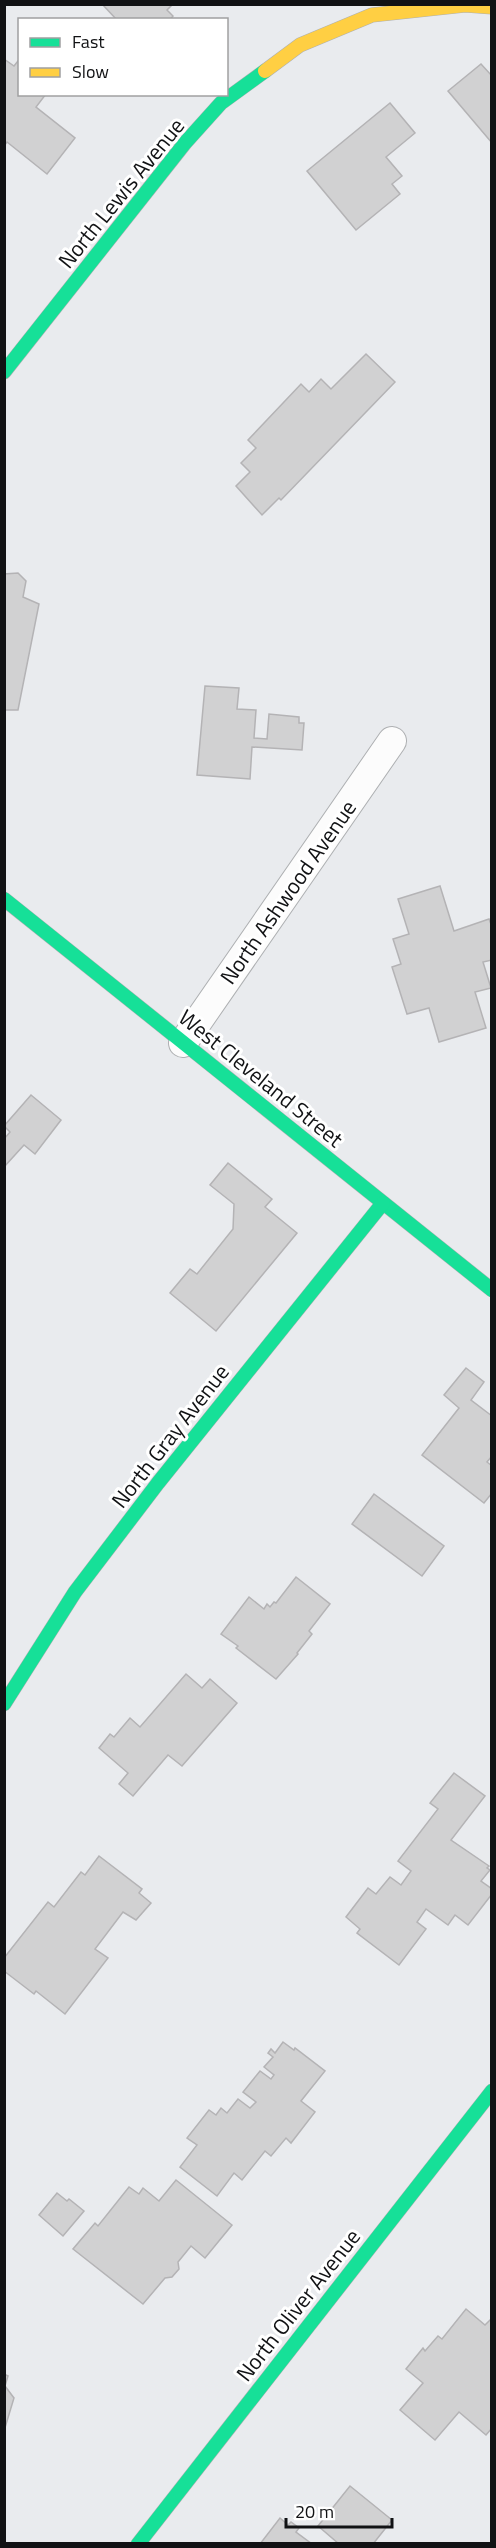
<svg xmlns="http://www.w3.org/2000/svg" width="496" height="2548" font-family="'Titillium Web',sans-serif">
<rect width="100%" height="100%" fill="#e9ebee"/>
<g fill="#d1d1d2" stroke="#b4b3b5" stroke-width="1.5">
<path d="M102,4H173L167,10L173,16L170,20H117Z"/>
<path d="M4,59L14,66L18,61L20,62V94H46L36,107L75,138L47,174L7,142L4,146Z"/>
<path d="M481,64L492,76V143L448,91Z"/>
<path d="M390,103L415,133L386,157L402,176L392,184L400,194L356,230L307,171Z"/>
<path d="M366,354L395,382L281,500L279,498L262,515L236,486L250,472L241,463L256,448L248,440L301,384L309,392L321,379L331,389Z"/>
<path d="M18,573L26,581L23,597L39,604L18,710H4V574Z"/>
<path d="M205,686L239,688L237,709L256,710L254,738L267,739L269,714L299,717V723H304L302,750L252,747L250,779L197,775Z"/>
<path d="M440,886L454,931L489,919L492,927V960L483,962L491,988L475,992L486,1028L439,1042L429,1008L407,1014L392,967L401,964L393,939L409,934L398,899Z"/>
<path d="M31,1095L61,1120L35,1154L24,1145L4,1167V1139L10,1132L4,1126Z"/>
<path d="M228,1163L272,1199L265,1207L297,1233L216,1331L170,1293L190,1269L197,1274L233,1229L234,1204L210,1185Z"/>
<path d="M466,1368L484,1382L471,1400L492,1416V1456L487,1462L492,1466V1493L484,1503L422,1455L459,1408L444,1395Z"/>
<path d="M374,1494L444,1546L422,1576L352,1524Z"/>
<path d="M296,1577L330,1604L309,1631L312,1634L297,1653L298,1654L276,1679L236,1648L238,1646L221,1634L249,1597L264,1609L267,1604L270,1607L274,1602L276,1603Z"/>
<path d="M186,1674L202,1688L210,1679L237,1703L182,1766L168,1755L133,1796L119,1784L128,1773L99,1748L110,1734L114,1737L130,1718L140,1727Z"/>
<path d="M454,1773L485,1796L451,1840L489,1866L487,1868L490,1870L481,1881L492,1889V1894L468,1925L455,1915L448,1925L426,1909L417,1922L426,1929L399,1965L357,1933L360,1929L346,1917L368,1888L376,1894L390,1877L401,1885L411,1871L398,1861L438,1809L430,1803Z"/>
<path d="M99,1856L142,1889L139,1893L151,1903L136,1920L123,1912L95,1949L108,1958L65,2014L36,1991L34,1994L4,1971V1958L48,1902L54,1907L81,1872L85,1875Z"/>
<path d="M283,2042L294,2050L295,2048L325,2071L301,2101L315,2112L291,2143L286,2138L271,2156L265,2151L242,2180L234,2173L217,2196L180,2167L197,2145L187,2138L209,2110L216,2115L221,2108L227,2113L238,2099L250,2108L256,2102L243,2092L260,2071L271,2079L274,2075L264,2067L273,2057L268,2053L271,2049L275,2053Z"/>
<path d="M176,2180L232,2225L205,2258L191,2246L178,2262L179,2269L172,2277L165,2278L143,2304L73,2249L95,2223L98,2226L129,2187L139,2194L143,2188L159,2201Z"/>
<path d="M57,2193L67,2201L69,2199L84,2211L63,2236L39,2215Z"/>
<path d="M466,2309L485,2325L492,2318V2428L486,2435L459,2412L435,2440L400,2410L423,2383L406,2369L423,2348L425,2351L438,2336L442,2339Z"/>
<path d="M4,2374L8,2376L5,2386L14,2398L4,2431Z"/>
<path d="M350,2486L392,2520L373,2544H339L318,2526Z"/>
<path d="M280,2518L288,2525L291,2522L299,2528L296,2532L312,2544H260Z"/>
</g>
<g fill="none" stroke-linecap="round" stroke-linejoin="round">
<g stroke="#aeb0b2" stroke-width="30">
<path id="street" d="M183,1043L392,741"/>
</g>
<g stroke="#aeb0b2" stroke-width="15">
<g id="fast">
<path d="M4,372L185,143L221,103L265,71"/>
<path d="M4,899L492,1290"/>
<path d="M4,1704L75,1592L158,1483L383,1203"/>
<path d="M138,2544L492,2091"/>
</g>
</g>
<g stroke="#aeb0b2" stroke-width="15">
<path id="slow" d="M265,71L300,45L372,15L465,5L492,7"/>
</g>
<use href="#street" stroke="#fcfcfc" stroke-width="28"/>
<use href="#fast" stroke="#16e098" stroke-width="14"/>
<use href="#slow" stroke="#ffcf43" stroke-width="14"/>
</g>
<g text-anchor="middle" dominant-baseline="central" stroke-width="6" stroke-linejoin="round" paint-order="stroke">
<g font-size="22" fill="#111214" stroke="#fff">
<text transform="translate(121 193) rotate(-51)">North Lewis Avenue</text>
<text transform="translate(288 892) rotate(-55)">North Ashwood Avenue</text>
<text transform="translate(261 1078) rotate(39)">West Cleveland Street</text>
<text transform="translate(170 1436) rotate(-52)">North Gray Avenue</text>
<text transform="translate(298 2305) rotate(-52)">North Oliver Avenue</text>
</g>
</g>
<rect width="496" height="2548" fill="none" stroke="#111214" stroke-width="12"/>
<rect x="18" y="18" width="210" height="78" fill="#ffffff" stroke="#a0a0a1" stroke-width="1.5"/>
<rect x="30" y="38" width="30" height="9" fill="#16e098" stroke="#a0a0a1" stroke-width="1.5"/>
<text x="72" y="48" font-size="18" fill="#111214">Fast</text>
<rect x="30" y="68" width="30" height="9" fill="#ffcf43" stroke="#a0a0a1" stroke-width="1.5"/>
<text x="72" y="78" font-size="18" fill="#111214">Slow</text>
<path d="M286 2518v9h106v-9" fill="none" stroke="#111214" stroke-width="3"/>
<text x="295" y="2518" font-size="18" fill="#111214" stroke="#ffffff" stroke-width="4.5" paint-order="stroke">20 m</text>
</svg>
